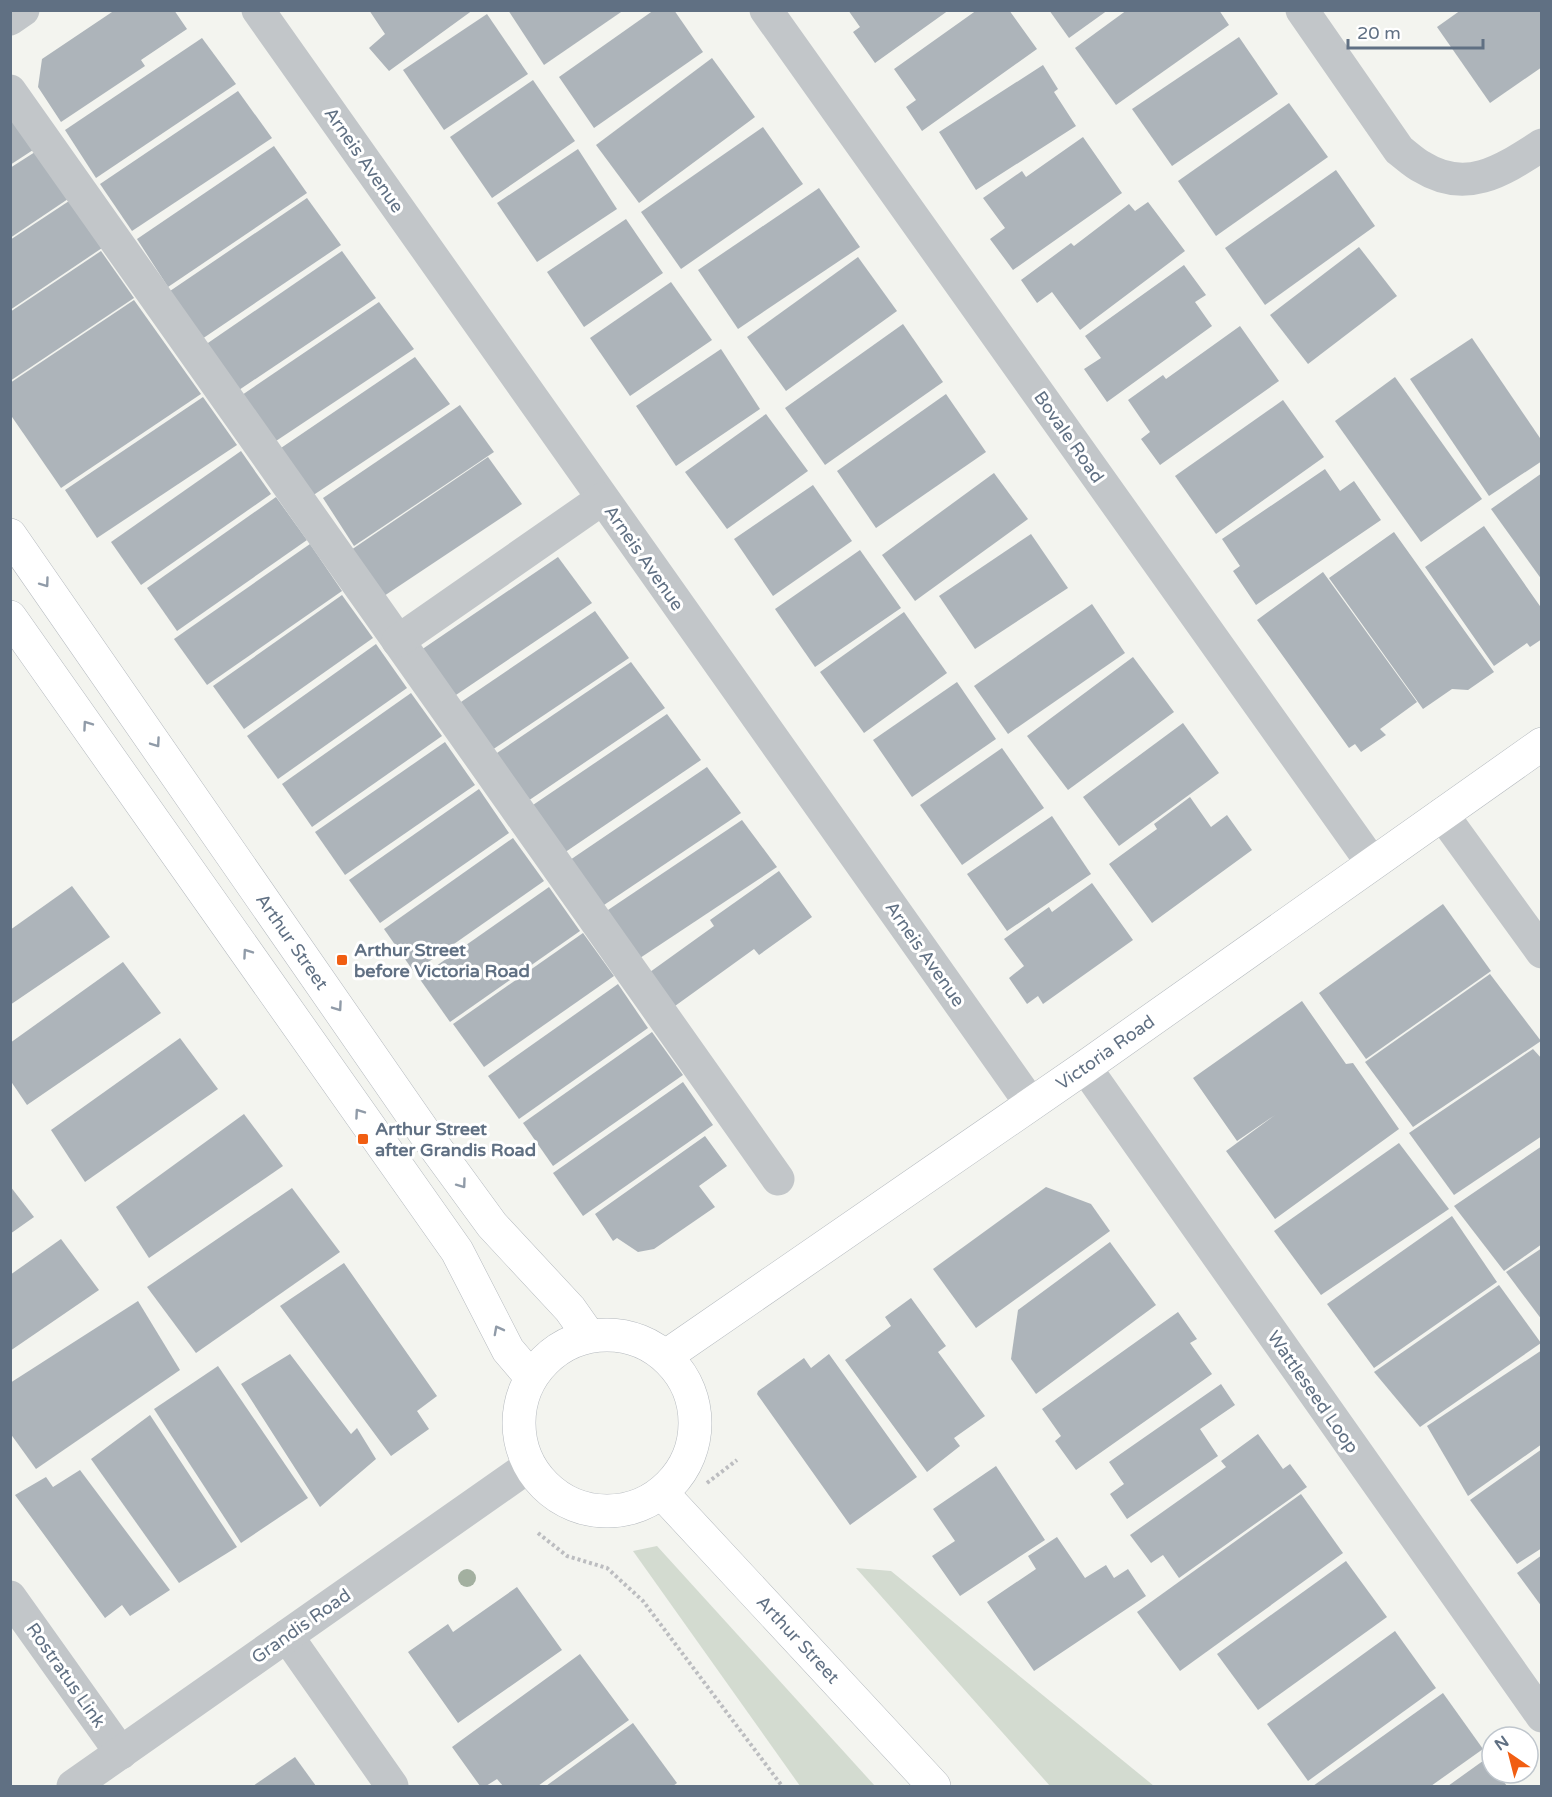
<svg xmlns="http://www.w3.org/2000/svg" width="1552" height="1797" font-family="'Varela Round',sans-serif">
<rect width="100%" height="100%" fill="#f3f4ef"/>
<g fill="#d3dbd0">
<path d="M657,1546L875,1786H800L633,1551Z"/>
<path d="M856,1568L891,1571L1154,1786H1050Z"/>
</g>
<g fill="#adb4ba">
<path d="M115,10H174L187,29L141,60L145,66L61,122L38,87L42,59Z"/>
<path d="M369,10H473L389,71L369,48L385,34Z"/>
<path d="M508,10H624L544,65Z"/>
<path d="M654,10H674L703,52L594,128L559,77Z"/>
<path d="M848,10H949L875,63L853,32L860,27Z"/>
<path d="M977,10H1009L1037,49L922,131L906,107L916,100L894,69Z"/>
<path d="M1049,10H1108L1069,38Z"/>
<path d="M1127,10H1219L1229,25L1116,105L1075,48Z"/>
<path d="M1461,10H1542V67L1490,103L1437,27Z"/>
<path d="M487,14L528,74L444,130L403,70Z"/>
<path d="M1239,37L1278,94L1172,166L1132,109Z"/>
<path d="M202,38L236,84L96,178L65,130Z"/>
<path d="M712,58L755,117L639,203L596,145Z"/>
<path d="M1043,65L1058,89L1054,92L1076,126L976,190L939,132Z"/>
<path d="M533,80L575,141L492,198L450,137Z"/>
<path d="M238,91L272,138L132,231L100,184Z"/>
<path d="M1289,103L1328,157L1216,236L1178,181Z"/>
<path d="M10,116L33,150L10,165Z"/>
<path d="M763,127L803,184L681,269L641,212Z"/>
<path d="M1083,137L1122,193L1013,270L990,239L1005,228L983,198L1022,171L1026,177Z"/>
<path d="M274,146L307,193L168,287L137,239Z"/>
<path d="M578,149L617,209L537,262L497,203Z"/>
<path d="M35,152L68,199L10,238V168Z"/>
<path d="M1336,170L1375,226L1265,305L1225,248Z"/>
<path d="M819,188L860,247L738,329L698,270Z"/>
<path d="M307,198L341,245L202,339L170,291Z"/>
<path d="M69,201L102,248L10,310V240Z"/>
<path d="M1148,202L1185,251L1080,330L1052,292L1037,303L1021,280L1071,243L1074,246L1129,204L1135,211Z"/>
<path d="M626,219L663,273L584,327L547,272Z"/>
<path d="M1359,247L1397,296L1308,364L1270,315Z"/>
<path d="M101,251L134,298L10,381V312Z"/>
<path d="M342,251L376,298L236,392L205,345Z"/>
<path d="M858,257L897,311L786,391L747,337Z"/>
<path d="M1184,265L1206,295L1195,302L1212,326L1107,402L1084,369L1101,358L1085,336Z"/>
<path d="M671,282L712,340L630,396L590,338Z"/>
<path d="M134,300L201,394L61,488L10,414V383Z"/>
<path d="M379,302L414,349L273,443L242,395Z"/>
<path d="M903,324L943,382L825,465L785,408Z"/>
<path d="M1240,326L1279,381L1160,465L1141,439L1150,432L1128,400L1163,375L1166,379Z"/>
<path d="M1472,338L1542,441V461L1489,496L1410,379Z"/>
<path d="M721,349L760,409L676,466L636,406Z"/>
<path d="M415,357L450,404L309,498L278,450Z"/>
<path d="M1395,377L1482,499L1421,542L1335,421Z"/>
<path d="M946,394L986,452L876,528L837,471Z"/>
<path d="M203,397L237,445L97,538L65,490Z"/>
<path d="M1283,400L1324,457L1216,534L1175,476Z"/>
<path d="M460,405L494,452L354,546L323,498Z"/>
<path d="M766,414L808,471L727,529L685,472Z"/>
<path d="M241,451L271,494L141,585L111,542Z"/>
<path d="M488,457L522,504L381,598L351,550Z"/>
<path d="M1325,469L1340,491L1354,481L1381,520L1256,605L1233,571L1240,566L1222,539Z"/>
<path d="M994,473L1028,519L915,601L882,555Z"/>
<path d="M1542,473V580L1491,509Z"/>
<path d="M813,485L852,541L773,596L734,539Z"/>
<path d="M276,497L307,540L177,631L147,588Z"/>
<path d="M1484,526L1542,609V639L1530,647L1527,643L1494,666L1425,567Z"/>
<path d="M1394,532L1494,672L1468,690L1452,689L1423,709L1329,578Z"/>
<path d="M1031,534L1068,588L975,649L939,596Z"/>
<path d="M310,544L342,591L207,685L174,639Z"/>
<path d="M860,550L901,608L815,667L775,609Z"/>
<path d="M558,557L592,603L453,697L421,650Z"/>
<path d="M1323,572L1417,702L1380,729L1386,735L1361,752L1355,744L1349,748L1257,620Z"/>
<path d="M342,595L373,638L244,729L213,686Z"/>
<path d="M1092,604L1125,653L1008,734L974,686Z"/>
<path d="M595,611L629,658L489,752L458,704Z"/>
<path d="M904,612L947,673L864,733L820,672Z"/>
<path d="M376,644L407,688L278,779L247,736Z"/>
<path d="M1133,657L1174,712L1068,790L1027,736Z"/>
<path d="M631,662L665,708L525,803L494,755Z"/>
<path d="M957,682L996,739L912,797L873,740Z"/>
<path d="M411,693L442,736L312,827L282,784Z"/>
<path d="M667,714L701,760L561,855L530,807Z"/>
<path d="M1183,723L1219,773L1119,846L1083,797Z"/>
<path d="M445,742L475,785L345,875L315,832Z"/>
<path d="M1002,748L1044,808L962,865L920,805Z"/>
<path d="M707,767L741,813L601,907L570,860Z"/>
<path d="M479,789L509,833L380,923L349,880Z"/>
<path d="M1190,797L1211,827L1227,815L1252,850L1152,923L1109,864L1157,829L1154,824Z"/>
<path d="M1052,816L1091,874L1007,931L967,874Z"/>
<path d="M742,820L777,867L637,960L605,912Z"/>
<path d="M513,838L544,881L414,972L384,929Z"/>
<path d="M779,871L812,917L759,955L754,949L675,1006L650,972L714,926L710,920Z"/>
<path d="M1092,883L1133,940L1043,1004L1038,996L1027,1004L1009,978L1024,966L1004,939L1049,907L1052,912Z"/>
<path d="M72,886L110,937L10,1005V930Z"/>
<path d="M549,887L580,931L450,1022L419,978Z"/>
<path d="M1443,904L1491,971L1366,1059L1319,993Z"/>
<path d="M583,933L614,976L484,1067L453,1024Z"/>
<path d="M123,962L161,1013L27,1105L10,1080V1043Z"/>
<path d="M1490,974L1541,1041L1413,1127L1365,1062Z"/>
<path d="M618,984L648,1028L519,1119L488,1076Z"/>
<path d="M1302,1001L1346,1064L1353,1063L1399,1129L1275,1219L1226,1151L1275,1115L1237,1141L1193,1078Z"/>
<path d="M652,1032L683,1075L553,1166L523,1123Z"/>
<path d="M180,1038L218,1089L85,1182L51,1130Z"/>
<path d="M1533,1049L1542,1059V1136L1454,1195L1409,1133Z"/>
<path d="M683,1082L713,1125L583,1216L553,1173Z"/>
<path d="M244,1114L283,1166L149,1258L116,1207Z"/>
<path d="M705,1136L727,1166L699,1186L715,1207L654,1249L638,1252L617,1238L613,1241L595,1214Z"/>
<path d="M1399,1143L1449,1209L1321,1295L1274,1231Z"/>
<path d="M1542,1146V1244L1504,1271L1454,1206Z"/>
<path d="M10,1186L34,1217L10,1234Z"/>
<path d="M1046,1187L1091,1204L1110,1231L976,1328L933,1269Z"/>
<path d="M292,1188L340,1252L196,1353L147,1287Z"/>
<path d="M1452,1216L1497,1282L1374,1368L1327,1304Z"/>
<path d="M61,1239L99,1290L10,1351V1275Z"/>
<path d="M1110,1242L1156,1305L1036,1394L1011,1359L1018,1310Z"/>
<path d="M1542,1248V1320L1506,1272Z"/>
<path d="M344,1263L437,1396L417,1411L429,1429L391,1456L280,1306Z"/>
<path d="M1499,1285L1541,1343L1420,1427L1374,1372Z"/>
<path d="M911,1298L946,1346L938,1352L985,1416L954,1438L960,1446L927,1472L845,1360L891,1326L885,1317Z"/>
<path d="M138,1301L180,1370L36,1469L10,1433V1383Z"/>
<path d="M1178,1312L1197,1339L1190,1343L1212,1374L1076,1470L1055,1441L1061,1436L1042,1409Z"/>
<path d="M1542,1350V1444L1468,1496L1427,1426Z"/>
<path d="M290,1354L351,1434L357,1428L376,1459L320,1507L241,1384Z"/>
<path d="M829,1354L917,1477L850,1525L757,1394L758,1391L804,1358L811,1368Z"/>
<path d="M218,1366L308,1498L241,1543L154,1409Z"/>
<path d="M1221,1384L1235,1405L1200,1429L1218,1456L1127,1519L1110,1494L1124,1484L1109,1462Z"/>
<path d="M150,1415L237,1547L179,1583L91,1459Z"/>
<path d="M1258,1434L1283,1469L1290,1464L1307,1487L1179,1578L1163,1555L1151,1563L1130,1535L1226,1467L1221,1461Z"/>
<path d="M1542,1449V1548L1517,1564L1470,1500Z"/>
<path d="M996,1466L1045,1540L960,1596L932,1556L955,1541L933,1509Z"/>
<path d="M80,1470L170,1590L130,1616L122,1605L105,1618L15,1495L46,1477L53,1487Z"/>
<path d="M1301,1494L1343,1553L1180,1671L1137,1612Z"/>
<path d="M1057,1537L1085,1578L1106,1565L1114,1578L1128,1569L1146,1596L1034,1671L987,1602L1036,1569L1028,1556Z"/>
<path d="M1542,1555V1607L1517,1573Z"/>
<path d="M1346,1561L1387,1617L1258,1710L1217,1654Z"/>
<path d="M517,1587L562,1650L458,1723L408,1652L448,1624L453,1632Z"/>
<path d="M1395,1631L1436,1688L1308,1781L1267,1724Z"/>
<path d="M580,1654L629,1720L538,1786H503L497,1779L486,1786H480L452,1747Z"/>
<path d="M1443,1693L1483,1749L1431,1786H1313Z"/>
<path d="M633,1723L677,1783L673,1786H546Z"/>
<path d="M295,1757L316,1786H253Z"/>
<path d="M1487,1758L1492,1766V1773H1497L1507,1786H1448Z"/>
</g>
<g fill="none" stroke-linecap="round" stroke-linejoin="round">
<g stroke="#b4b9be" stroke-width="34">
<g id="secondary">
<path id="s1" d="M10,535L424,1132L492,1225L570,1309L589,1336"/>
<path d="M10,617L457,1251L508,1350L531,1377"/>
<circle cx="607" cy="1423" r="88"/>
<path id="s2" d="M666,1356L1085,1067L1542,744"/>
<path id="s3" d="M662,1493L934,1786"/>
</g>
</g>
<g stroke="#bcbdc0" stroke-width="4" stroke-dasharray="3 3" stroke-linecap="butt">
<path d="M707,1483L737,1460"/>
<path d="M538,1533L567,1556L607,1568L643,1601L782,1786"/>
</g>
<g stroke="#c2c6c9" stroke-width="33">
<path d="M258,10L1031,1104"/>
<path d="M766,10L1372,863"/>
<path d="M1302,10L1399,150C1407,156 1414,163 1422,167C1467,195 1503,170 1542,145"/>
<path d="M10,19L23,10"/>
<path d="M10,91L778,1179"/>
<path d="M398,641L602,499"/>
<path d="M1442,814L1542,952"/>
<path d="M1085,1067L1542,1716"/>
<path d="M10,1597L121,1753"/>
<path d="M287,1636L392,1786"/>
<path d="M73,1786L529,1466"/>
</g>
<use href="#secondary" stroke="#fff" stroke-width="33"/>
</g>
<circle fill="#a3b0a0" cx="467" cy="1578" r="9"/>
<defs><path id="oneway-chevron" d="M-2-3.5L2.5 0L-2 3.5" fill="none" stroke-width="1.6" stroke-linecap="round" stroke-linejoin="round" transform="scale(1.5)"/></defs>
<g stroke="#909ba8">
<use href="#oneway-chevron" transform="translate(45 583) rotate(54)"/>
<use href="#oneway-chevron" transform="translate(87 725) rotate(-125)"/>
<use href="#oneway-chevron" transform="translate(156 743) rotate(55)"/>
<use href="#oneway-chevron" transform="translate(247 953) rotate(-125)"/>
<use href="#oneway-chevron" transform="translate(338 1007) rotate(55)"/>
<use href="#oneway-chevron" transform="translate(359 1113) rotate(-125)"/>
<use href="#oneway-chevron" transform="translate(462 1184) rotate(54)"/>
<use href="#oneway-chevron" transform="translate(498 1330) rotate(-118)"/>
</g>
<g fill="#f15e12" stroke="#fff" stroke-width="2">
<rect x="336" y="954" width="12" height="12" rx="3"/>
<rect x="357" y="1133" width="12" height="12" rx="3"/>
</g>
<g text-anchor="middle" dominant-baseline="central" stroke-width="6" stroke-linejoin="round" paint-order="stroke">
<g font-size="18" fill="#607083" stroke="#fff">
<text transform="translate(364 160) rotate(55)">Arneis Avenue</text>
<text transform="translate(1069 437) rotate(55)">Bovale Road</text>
<text transform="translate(644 558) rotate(55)">Arneis Avenue</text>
<text stroke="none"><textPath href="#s1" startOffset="495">Arthur Street</textPath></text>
<text transform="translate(925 954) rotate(55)">Arneis Avenue</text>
<text stroke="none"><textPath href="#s2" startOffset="534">Victoria Road</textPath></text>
<text transform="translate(1313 1392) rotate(55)">Wattleseed Loop</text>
<text transform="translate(301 1626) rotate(-35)">Grandis Road</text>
<text stroke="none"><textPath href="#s3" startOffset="200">Arthur Street</textPath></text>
<text transform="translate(66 1675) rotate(55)">Rostratus Link</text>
</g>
<g font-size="18" font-weight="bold" fill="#607083" stroke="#fff" text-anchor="start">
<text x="354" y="950">Arthur Street<tspan x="354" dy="21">before Victoria Road</tspan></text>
<text x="375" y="1129">Arthur Street<tspan x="375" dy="21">after Grandis Road</tspan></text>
</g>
</g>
<rect width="1552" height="1797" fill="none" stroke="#607083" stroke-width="24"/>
<g transform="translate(1510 1755) rotate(325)"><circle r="28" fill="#ffffff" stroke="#bfc6cd" stroke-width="1.5"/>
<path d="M0-4.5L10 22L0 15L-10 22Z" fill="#f15e12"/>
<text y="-9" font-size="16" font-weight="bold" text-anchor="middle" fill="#607083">N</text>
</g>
<path d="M1348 39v9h135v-9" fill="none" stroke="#607083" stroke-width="3"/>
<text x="1357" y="39" font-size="18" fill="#607083" stroke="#ffffff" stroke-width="4.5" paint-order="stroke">20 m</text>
</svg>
